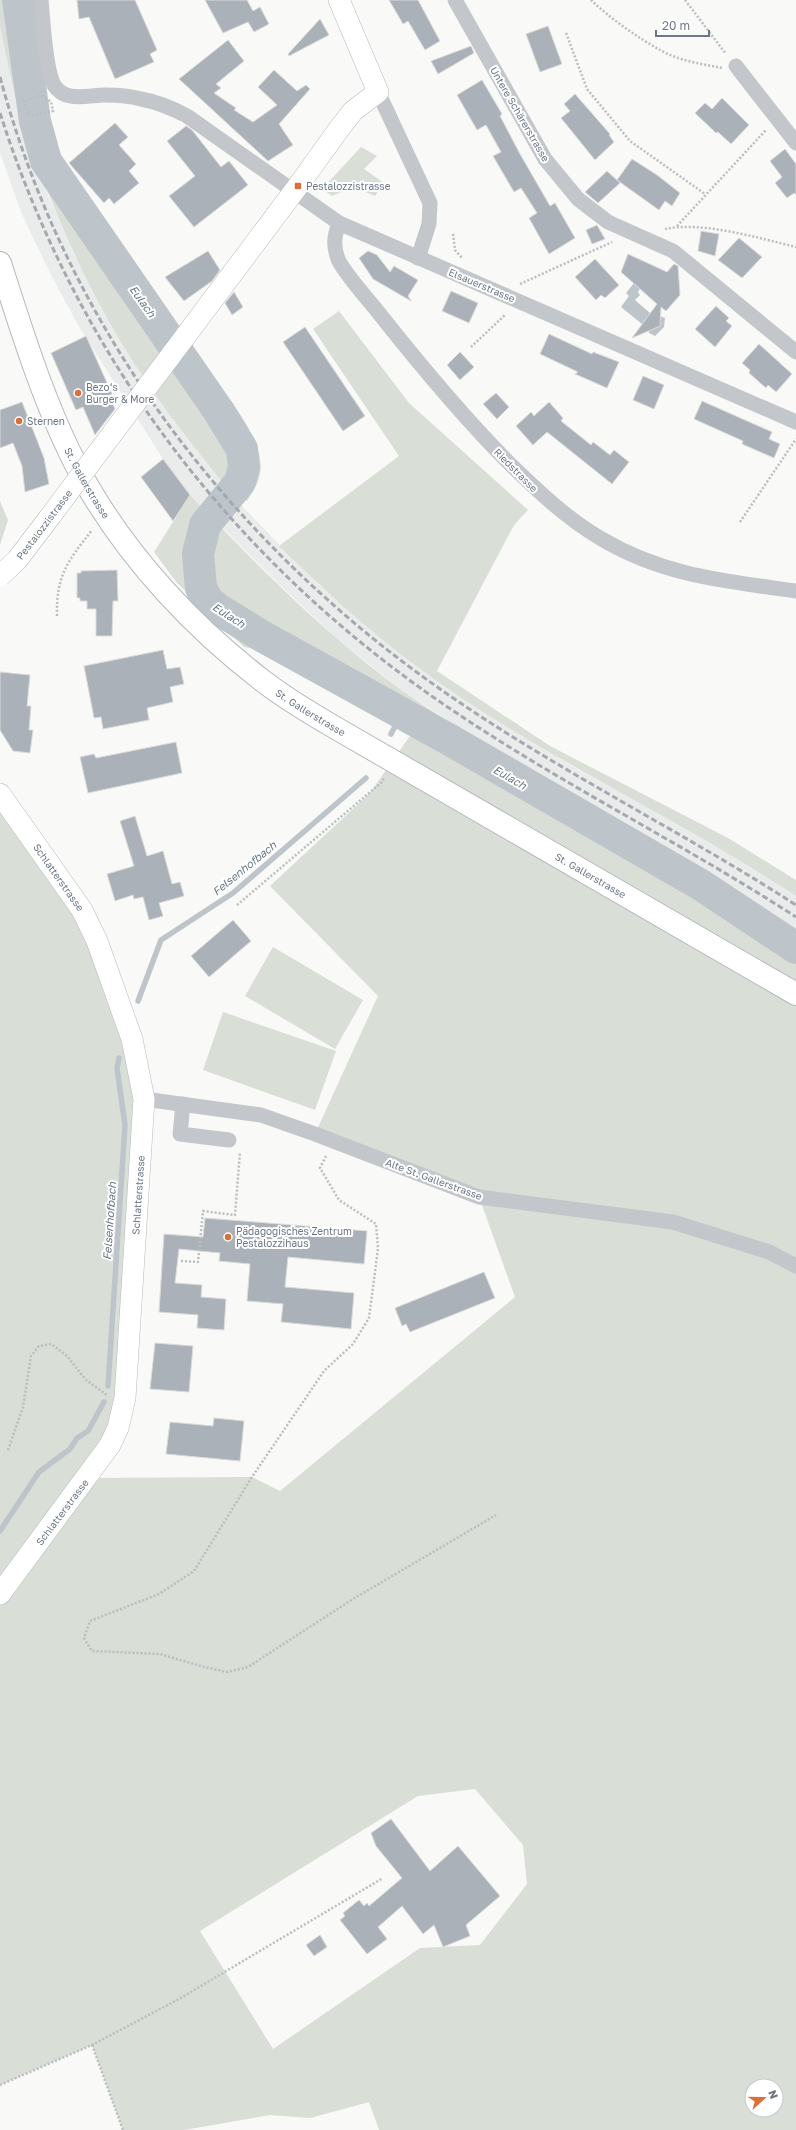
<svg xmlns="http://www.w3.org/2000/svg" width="796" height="2130" font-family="'Golos Text',sans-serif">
<rect width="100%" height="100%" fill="#f9f9f7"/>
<path fill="#eaebeb" d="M0,27L16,101L28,140L50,199L75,256L103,310L143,377L189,441L239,503L318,584L419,668L567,763L678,824L763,874L796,896V931L759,906L663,848L470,735L402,690L337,639L281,586L190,495L163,459L78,325L49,271L21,212L0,153Z"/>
<g fill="#d9ded7" fill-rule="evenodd">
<path d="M0,0H41L47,58L45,91L16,101L0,27Z"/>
<path d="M361,147L377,156L364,169L384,183L375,196L353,187L332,196L322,189Z"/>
<path d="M59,169L130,271L134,269L192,355L197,356C217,384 271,442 259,478C257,486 251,493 248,500L239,503C206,462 173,422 144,378C102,316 68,246 42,176Z"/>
<path d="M339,311L409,403L528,510L514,525L437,671L550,746L728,838L796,880V896C674,815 538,756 419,668C370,632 323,589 279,546L399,456L313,329Z"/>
<path d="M190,495C256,564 325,635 403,691C529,780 669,845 796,931V2130H379L369,2102L310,2118L270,2115L184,2130H123L92,2045L0,2085V794L82,910L144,1099L125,1398L88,1478L252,1477L280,1491L515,1297L479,1197L315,1134L378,996L270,886L370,793L414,730L266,651L244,647L177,583L154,552ZM475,1789L523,1845L527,1884L480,1945L420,1948L273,2049L200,1931L418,1796ZM752,2086H776V2110H752Z"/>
<path d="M0,501L8,520L0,545Z"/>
<path d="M273,947L363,1000L335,1049L245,996Z"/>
<path d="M223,1012L336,1051L315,1110L203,1070Z"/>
</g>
<path fill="#bdc5cb" d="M634,283L640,289L638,292L640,295L635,300L650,313L649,315L651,316L657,315L665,318L664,327L655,336L649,333L648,320L646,319L642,324L621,307L629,296L626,293Z"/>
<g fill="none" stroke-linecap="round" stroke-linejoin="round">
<g stroke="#bdc5cb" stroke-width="5.5">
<path d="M30,129L35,121"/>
<path d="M391,734L401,715"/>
<path d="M138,1001L161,940L233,893L366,778"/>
<path d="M108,1386L125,1125L117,1068L119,1058"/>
<path d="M0,1531L39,1472L70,1449L77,1438L88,1431L104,1402"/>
</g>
<path stroke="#bdc5cb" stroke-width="32" d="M18,0L35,121L46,161L218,410L242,449L244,467L240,482L205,525L198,554L201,588L208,601L218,609L260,635L450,740L701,885L796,948"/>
</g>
<g fill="#abb1b8" stroke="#dbdbda">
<path d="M77,0H135L157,50L150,54L154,62L115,79L89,17L79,19Z"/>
<path d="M205,0H247L253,11L260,7L269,24L254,32L248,22L223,33Z"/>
<path d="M389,0H418L440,41L425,50L408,21L403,24Z"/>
<path d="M320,19L329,35L289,56L288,54Z"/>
<path d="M548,26L562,64L540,72L526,34Z"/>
<path d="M228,40L244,61L216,84L221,88L214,93L236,108L234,110L253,122L277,105L258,87L274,70L297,91L306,85L310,89L279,124L293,145L268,161L179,79Z"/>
<path d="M471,46L474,53L438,74L431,61Z"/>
<path d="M482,80L502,114L500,116L520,154L550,206L555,203L575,238L549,254L529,218L537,213L521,188L514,192L493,156L501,152L486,125L477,130L457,95Z"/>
<path d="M575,94L610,134L609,135L614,142L595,160L561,118L570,111L564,104Z"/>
<path d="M722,98L749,125L731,144L718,132L716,133L695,113L705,103L712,109Z"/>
<path d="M115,123L128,137L119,145L136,164L129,171L139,183L114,204L109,198L104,203L69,163Z"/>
<path d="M186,126L192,130L221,167L229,161L248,185L194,227L169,196L195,176L167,141Z"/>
<path d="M785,149L796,164V195L794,193L787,198L775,183L782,177L770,161Z"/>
<path d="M632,159L657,175L680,193L672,206L665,201L659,210L617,180Z"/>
<path d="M607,171L620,183L598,203L585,192Z"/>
<path d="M597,225L605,239L592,244L586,230Z"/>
<path d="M701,231L719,234L715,256L698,251Z"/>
<path d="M739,238L762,257L742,278L718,260Z"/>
<path d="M208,251L220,270L212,281L184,301L165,277Z"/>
<path d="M368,251L377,255L390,272L394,266L418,280L408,296L411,301L373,279L359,258Z"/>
<path d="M628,254L667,272L674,264L678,266L680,295L666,311L661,307L660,326L632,338L657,304L621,272Z"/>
<path d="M595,259L619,285L605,298L601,295L596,300L575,277Z"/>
<path d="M451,291L478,303L469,323L442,311Z"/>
<path d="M234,292L243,307L232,315L225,303Z"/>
<path d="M716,306L729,318L726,321L732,326L715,347L695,329Z"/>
<path d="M305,327L365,416L343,431L283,342Z"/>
<path d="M549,334L592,354L593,352L619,362L607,388L575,374L578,372L540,354Z"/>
<path d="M86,336L112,394L109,395L115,409L95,435L83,407L76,410L51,353Z"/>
<path d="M759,344L792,374L776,392L768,385L766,388L749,373L750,370L742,363Z"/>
<path d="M460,352L474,367L460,380L447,365Z"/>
<path d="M643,376L664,385L654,409L633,400Z"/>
<path d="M496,393L509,407L497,419L483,404Z"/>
<path d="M702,401L772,432L769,439L780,444L774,458L742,444L743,441L694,419Z"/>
<path d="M22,402L44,458L49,484L25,492L22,466L13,443L0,448V410Z"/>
<path d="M549,402L563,418L561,421L591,445L593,442L610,455L614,450L629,462L612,484L547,432L533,445L516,426L531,412L534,416Z"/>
<path d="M163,459L190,495L173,521L141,477Z"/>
<path d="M117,570L118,601H113L112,636H96V609H87V601H80V598H77V573H81V571Z"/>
<path d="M163,650L167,669L180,667L184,684L170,687L173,702L147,708L149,720L103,729L101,717L94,718L84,666Z"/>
<path d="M0,672L30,675L27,706H31L29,730H33L30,753L13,751L0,730Z"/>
<path d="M176,742L182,773L88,793L80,757L94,754L96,758Z"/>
<path d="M135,816L147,856L163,851L172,884L180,882L184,896L159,903L163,916L149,920L143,897L134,899L133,895L115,901L107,874L134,866L120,821Z"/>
<path d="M233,920L251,941L209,977L191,956Z"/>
<path d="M205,1218L367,1231L364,1264L288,1257L285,1287L354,1293L351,1329L281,1322L283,1304L247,1301L250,1264L219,1261L220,1253L179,1249L175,1283L202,1285L201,1297L226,1299L224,1330L197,1328L198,1315L159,1312L164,1234L203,1237Z"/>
<path d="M484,1272L495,1298L410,1332L406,1324L402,1326L395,1308Z"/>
<path d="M155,1343L193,1346L189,1392L150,1389Z"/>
<path d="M214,1418L244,1421L240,1461L166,1454L170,1422L213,1426Z"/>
<path d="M391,1819L430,1871L458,1846L500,1896L466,1925L470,1936L443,1947L434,1925L423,1934L402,1906L378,1927L387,1939L367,1954L340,1920L345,1916L343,1913L359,1900L364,1906L367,1903L369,1906L402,1878L376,1846L371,1833Z"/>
<path d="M320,1935L327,1947L314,1956L306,1945Z"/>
</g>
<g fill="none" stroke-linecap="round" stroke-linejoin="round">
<g stroke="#b6babf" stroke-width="22">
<g id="secondary">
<path d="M339,0L378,92L353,111L339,129"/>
<path id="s1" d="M0,794L82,910L97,941L132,1039L144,1099L125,1398L118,1428L110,1445L0,1594"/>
</g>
</g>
<g stroke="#b4b8bd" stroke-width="24">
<g id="primary">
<path id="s2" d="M0,263C24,338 48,417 87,485C131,561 194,628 263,681C285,698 310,713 334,727L796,994"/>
</g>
</g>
<g stroke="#bbbdc0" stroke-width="2.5" stroke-dasharray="2 2" stroke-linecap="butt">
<path d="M591,0C611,19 638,38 662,51C680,61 702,64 722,68"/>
<path d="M685,0L726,54"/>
<path d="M566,33L587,89L630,141L705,194"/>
<path d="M42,95L51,102L53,111L29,116L24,101Z"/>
<path d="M677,226L766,130"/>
<path d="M665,229C701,221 759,238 796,247"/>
<path d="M453,234L455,250L462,258"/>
<path d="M520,284L612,242"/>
<path d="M471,347L506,314"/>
<path d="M740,522L796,439"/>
<path d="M57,616C56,575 68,561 92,530"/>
<path d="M237,905L382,782L384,778"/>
<path d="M326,1156L320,1168L339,1200L376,1224L378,1249L369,1318L353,1344L324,1371L252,1477L194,1571L159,1594L90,1621L84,1638L92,1651L160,1654L204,1667L227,1672L248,1667L353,1599L496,1515"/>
<path d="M181,1261L198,1262L203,1211L235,1215L240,1152"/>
<path d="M8,1450L23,1407L31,1356L39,1346L51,1344L67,1356L86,1380L107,1395"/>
<path d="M92,2045L123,2130"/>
<path d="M0,2085L92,2045L179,1999L383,1878"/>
</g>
<g stroke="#c3c6ca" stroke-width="15">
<path d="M41,0C43,19 45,69 54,85C65,103 88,95 105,95C116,95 130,96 141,99C158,102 172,108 187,116L339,223L796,422"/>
<path d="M455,0L545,159L578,199L608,222L673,251L796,352"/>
<path d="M736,66L796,143"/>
<path d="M378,92L430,203L429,224L418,258"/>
<path d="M339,223C334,237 333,245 338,259C343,272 369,300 378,312C420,365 463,417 510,464C538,491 566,518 600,538C663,576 726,581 796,591"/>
<path d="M144,1099L261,1115L315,1134L479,1197L673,1222L769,1252L796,1266"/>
<path d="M183,1104L180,1134L229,1140"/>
</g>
<use href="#secondary" stroke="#fff" stroke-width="21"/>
<use href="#primary" stroke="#fff" stroke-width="22"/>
<g stroke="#a5a9af" stroke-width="3" stroke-dasharray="6 3" stroke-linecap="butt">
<path d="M0,77C69,335 239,554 459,702C568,776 686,834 796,905"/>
<path d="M0,113C80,363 238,567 455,712C565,786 685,845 796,917"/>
</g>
<g stroke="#b6babf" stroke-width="22" stroke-linecap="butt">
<g id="secondary-bridge">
<path id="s3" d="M0,576L17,560L46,522L298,186L339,129"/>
</g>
</g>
<use href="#secondary-bridge" stroke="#fff" stroke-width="21"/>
</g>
<g fill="#d87139" stroke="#fff" stroke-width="1.5">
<rect x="294" y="182" width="8" height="8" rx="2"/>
<circle cx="78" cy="393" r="4"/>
<circle cx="19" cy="421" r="4"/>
<circle cx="228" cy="1237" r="4"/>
</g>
<g text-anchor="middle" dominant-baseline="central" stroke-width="4" stroke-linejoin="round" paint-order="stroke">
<g font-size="10" fill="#6b7786" stroke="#fff">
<text transform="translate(520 114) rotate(60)">Untere Schärerstrasse</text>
<text transform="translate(482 285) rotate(23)">Elsauerstrasse</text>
<text transform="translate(516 470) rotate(45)">Riedstrasse</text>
<text stroke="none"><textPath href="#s2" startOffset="237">St. Gallerstrasse</textPath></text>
<text stroke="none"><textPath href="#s3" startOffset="68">Pestalozzistrasse</textPath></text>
<text stroke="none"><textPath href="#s2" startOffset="561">St. Gallerstrasse</textPath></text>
<text stroke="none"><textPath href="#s2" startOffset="885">St. Gallerstrasse</textPath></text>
<text stroke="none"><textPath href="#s1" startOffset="102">Schlatterstrasse</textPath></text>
<text transform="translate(434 1179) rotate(20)">Alte St. Gallerstrasse</text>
<text transform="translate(138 1195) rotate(-86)">Schlatterstrasse</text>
<text transform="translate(62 1512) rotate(-53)">Schlatterstrasse</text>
</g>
<g font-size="10" fill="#6b7786" stroke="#fff" text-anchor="start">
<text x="306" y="186">Pestalozzistrasse</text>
<text x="86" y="387">Bezo‘s<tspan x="86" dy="12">Burger &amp; More</tspan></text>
<text x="27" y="421">Sternen</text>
<text x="236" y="1231">Pädagogisches Zentrum<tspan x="236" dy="12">Pestalozzihaus</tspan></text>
</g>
<g font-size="11" font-style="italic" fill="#677781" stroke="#fff">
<text transform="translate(143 301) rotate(55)">Eulach</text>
<text transform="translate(229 615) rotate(33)">Eulach</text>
<text transform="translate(510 777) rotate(30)">Eulach</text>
<text transform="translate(244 868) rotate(-39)">Felsenhofbach</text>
<text transform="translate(109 1221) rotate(-86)">Felsenhofbach</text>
</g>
</g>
<g transform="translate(764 2098) rotate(69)"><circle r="19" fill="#ffffff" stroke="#c4c9cf"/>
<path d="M0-3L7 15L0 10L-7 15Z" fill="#d87139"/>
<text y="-6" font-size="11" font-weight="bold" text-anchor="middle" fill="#6b7786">N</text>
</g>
<path d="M656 30v6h53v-6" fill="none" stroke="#6b7786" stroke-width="2"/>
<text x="662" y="30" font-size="12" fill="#6b7786" stroke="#ffffff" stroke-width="3" paint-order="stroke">20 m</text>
</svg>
